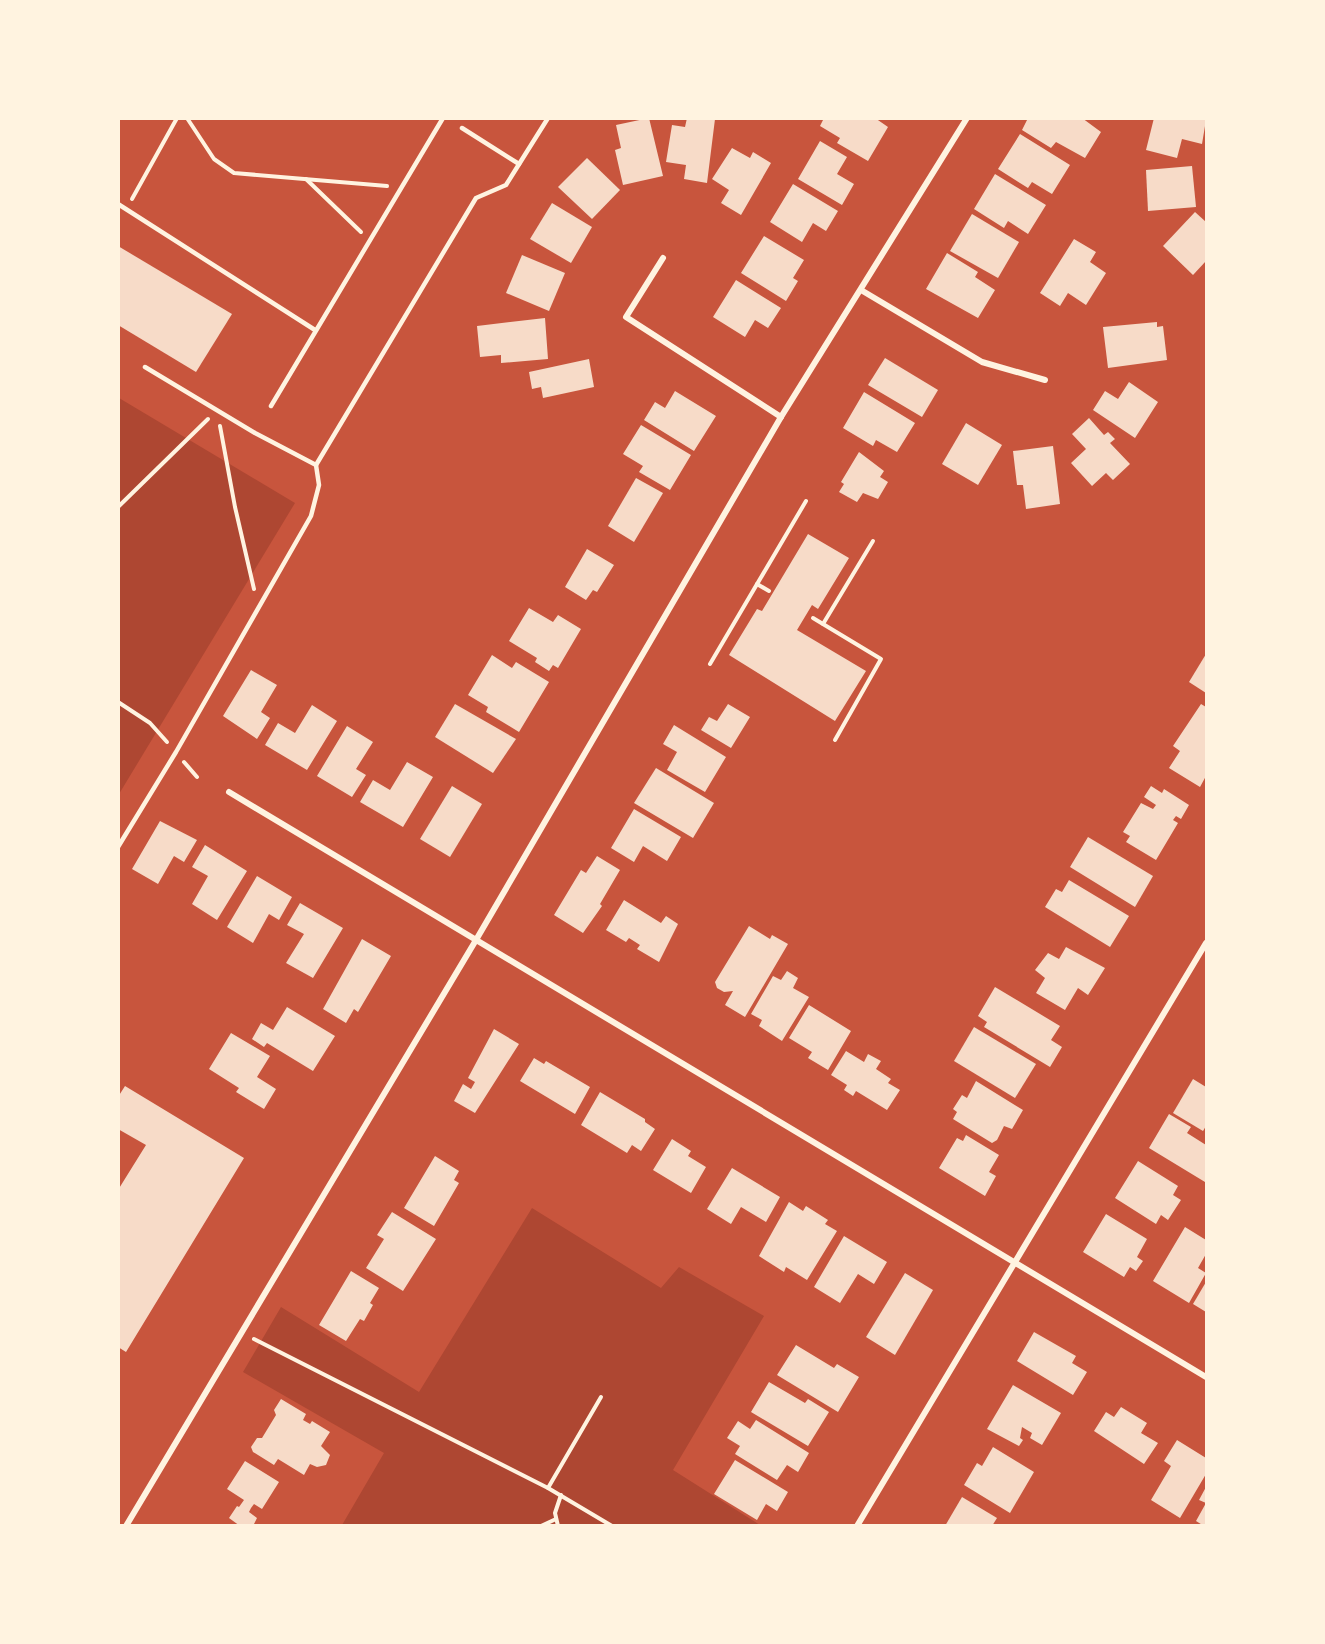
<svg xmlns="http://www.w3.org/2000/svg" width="1325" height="1644" font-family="'Public Sans',sans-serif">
<rect width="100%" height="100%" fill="#c8553d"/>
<g fill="#ae4732">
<path d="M119,398L295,503L119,794Z"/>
<path d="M532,1208L661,1288L679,1267L764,1316L673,1470L760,1525H342L384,1453L243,1372L281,1307L419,1392Z"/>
</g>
<g fill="#f7dbc8">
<path d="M649,118L663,176L623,185L615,150L621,148L616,125Z"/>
<path d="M687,118L715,119L707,183L684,179L686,165L666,162L672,125L685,127Z"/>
<path d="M824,118H875L888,127L868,161L837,143L840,138L820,126Z"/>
<path d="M1028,118H1082L1101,132L1085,158L1056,142L1051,148L1022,130Z"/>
<path d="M1154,118L1206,120L1202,144L1182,139L1177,158L1146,150Z"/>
<path d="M1020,134L1070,165L1052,194L1032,182L1028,188L998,169Z"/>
<path d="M820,141L847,157L837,174L854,184L842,205L798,179Z"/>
<path d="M732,148L750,158L753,152L771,163L741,215L721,203L729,190L712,179Z"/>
<path d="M587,158L620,190L592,219L558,187Z"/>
<path d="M1192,166L1196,207L1148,211L1146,170Z"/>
<path d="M995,174L1046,205L1028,234L1008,221L1004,228L974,209Z"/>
<path d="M793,184L838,211L826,231L813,223L802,242L770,222Z"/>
<path d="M552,203L592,227L571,263L530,239Z"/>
<path d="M1195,212L1206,222V261L1193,275L1163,246Z"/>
<path d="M972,214L1019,242L998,278L950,251Z"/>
<path d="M764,236L804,260L793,278L798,281L786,301L741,273Z"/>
<path d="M1074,239L1096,252L1090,262L1106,273L1086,305L1068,293L1060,306L1040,293Z"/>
<path d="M118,246L232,314L196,372L118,325Z"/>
<path d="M947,253L978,272L975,277L995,290L978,318L926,289Z"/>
<path d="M522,255L565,273L549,311L506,293Z"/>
<path d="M736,280L781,308L768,328L755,320L745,337L713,317Z"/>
<path d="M545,318L548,359L501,363V355L480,357L477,326Z"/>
<path d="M1157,322V327L1163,326L1167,360L1108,368L1103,327Z"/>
<path d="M885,358L938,390L922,417L868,385Z"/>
<path d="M589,359L594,387L543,398L541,387L532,389L529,372Z"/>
<path d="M1129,382L1158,402L1135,438L1093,410L1105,391L1118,399Z"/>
<path d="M675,391L716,416L694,451L644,420L655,402L665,408Z"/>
<path d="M864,392L915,423L897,452L876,440L873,446L843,428Z"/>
<path d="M1089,418L1104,435L1108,432L1115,439L1110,443L1130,464L1113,480L1106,473L1092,486L1071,463L1086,449L1072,434Z"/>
<path d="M966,423L1002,445L978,485L942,464Z"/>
<path d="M641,425L691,455L670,490L639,472L643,466L623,454Z"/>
<path d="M1053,446L1060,504L1026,509L1023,485H1017L1013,451Z"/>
<path d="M859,452L884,471L880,477L888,482L878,499L863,493L857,502L839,492L844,484L841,482Z"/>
<path d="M636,478L663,493L634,542L608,526Z"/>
<path d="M808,534L849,558L818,609L812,605L797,630L866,671L835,721L729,655L757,609L762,611Z"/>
<path d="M587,549L614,565L597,592L593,590L586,600L565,587Z"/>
<path d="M529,608L553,622L558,615L581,629L558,668L553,665L549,671L535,662L537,658L509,641Z"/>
<path d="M1206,654V693L1189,682Z"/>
<path d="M492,655L512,668L516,662L549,682L519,732L486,712L488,707L468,695Z"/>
<path d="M251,670L277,685L261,712L270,718L257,739L223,716Z"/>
<path d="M455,704L516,739L493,773L435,737Z"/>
<path d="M728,704L750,717L731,748L701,730L709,717L717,721Z"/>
<path d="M1201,704L1206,707V776L1200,787L1169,768L1180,751L1173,746Z"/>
<path d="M312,705L337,721L307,770L265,745L278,723L295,733Z"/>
<path d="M674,725L726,757L705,792L667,770L677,752L663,744Z"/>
<path d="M347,726L373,742L356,769L366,775L352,797L317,776Z"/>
<path d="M407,762L433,777L403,827L360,802L373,780L390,790Z"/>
<path d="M656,768L714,803L693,838L634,803Z"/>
<path d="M452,786L482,804L450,857L420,839Z"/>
<path d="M1151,786L1162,793L1164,789L1189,805L1181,819L1176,816L1173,820L1178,823L1156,860L1126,842L1130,836L1123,832L1141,803L1153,809L1156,805L1144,797Z"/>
<path d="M634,809L681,837L667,861L643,846L634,862L611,848Z"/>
<path d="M160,821L197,840L184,862L174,856L158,884L132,869Z"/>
<path d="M1088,837L1153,876L1135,907L1070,867Z"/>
<path d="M205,845L247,871L217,920L192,904L208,876L192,867Z"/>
<path d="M597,856L620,870L600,904L602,906L583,933L554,915L581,870L586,873Z"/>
<path d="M257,876L292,897L279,920L269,914L253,943L227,927Z"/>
<path d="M1069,880L1129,916L1110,947L1045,907L1056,889L1062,892Z"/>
<path d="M624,900L661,923L666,916L678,924L659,962L637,949L640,945L629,938L626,942L606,930Z"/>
<path d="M300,903L343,928L313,978L286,963L304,934L287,925Z"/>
<path d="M749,926L770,939L772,935L788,944L745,1017L725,1005L733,991L724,992L717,988L715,982Z"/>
<path d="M362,939L391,956L358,1012L354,1009L346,1023L323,1009Z"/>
<path d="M1066,947L1105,968L1088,995L1078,988L1065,1010L1036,993L1045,978L1035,970L1048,953L1059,959Z"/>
<path d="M787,971L798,978L793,988L809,997L782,1041L759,1026L762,1020L751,1014L773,976L781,980Z"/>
<path d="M995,987L1060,1026L1051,1040L1062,1047L1050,1067L984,1027L987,1022L978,1016Z"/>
<path d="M809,1005L851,1031L828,1070L808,1058L812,1052L789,1038Z"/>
<path d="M287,1007L335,1036L313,1071L267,1043L264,1047L252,1039L261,1023L273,1030Z"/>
<path d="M974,1027L1036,1064L1015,1098L954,1061Z"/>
<path d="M494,1029L519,1044L475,1113L454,1101L463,1084L471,1089L475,1082L468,1078Z"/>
<path d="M231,1033L270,1056L257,1077L276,1089L264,1109L236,1092L239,1088L209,1069Z"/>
<path d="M846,1051L864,1062L868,1054L881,1061L876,1069L891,1079L888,1083L900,1090L887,1110L856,1091L853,1096L844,1090L847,1085L831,1075Z"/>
<path d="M534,1058L544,1064L546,1061L590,1087L575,1114L520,1081Z"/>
<path d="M1193,1079L1206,1087V1126L1203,1131L1173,1113Z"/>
<path d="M976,1081L1023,1110L1012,1129L1004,1126L997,1140L992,1143L953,1119L957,1112L953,1109L962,1095L967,1098Z"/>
<path d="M125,1086L244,1158L126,1352L118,1347V1190L146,1145L118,1129V1097Z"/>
<path d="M600,1092L645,1119V1122L655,1129L641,1151L632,1145L627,1153L581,1125Z"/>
<path d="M1169,1114L1191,1127L1187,1133L1206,1145L1205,1182L1149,1148Z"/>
<path d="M966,1135L999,1155L989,1172L996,1176L985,1196L939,1168L957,1138L963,1141Z"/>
<path d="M672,1139L691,1151L688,1156L706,1167L691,1193L653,1170Z"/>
<path d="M435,1156L459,1171L454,1180L459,1183L434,1226L404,1208Z"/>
<path d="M1138,1161L1178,1186L1173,1195L1181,1200L1168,1220L1161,1215L1156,1224L1115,1198Z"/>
<path d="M732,1168L780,1197L766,1222L741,1207L731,1224L707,1209Z"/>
<path d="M789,1202L803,1211L806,1206L828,1220L825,1224L837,1231L807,1280L786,1267L784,1272L759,1256Z"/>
<path d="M392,1212L436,1239L403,1291L366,1268L384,1239L377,1235Z"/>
<path d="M1106,1214L1147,1239L1137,1257L1143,1261L1136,1271L1130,1267L1124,1277L1083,1252Z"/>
<path d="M1185,1227L1206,1240V1254L1198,1268L1206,1273L1189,1303L1153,1281Z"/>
<path d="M844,1236L887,1262L874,1284L858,1274L840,1303L814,1287Z"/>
<path d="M351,1271L379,1288L370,1303L373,1305L364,1321L360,1319L346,1341L319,1325Z"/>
<path d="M905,1273L933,1290L895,1355L866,1337Z"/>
<path d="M1206,1282V1312L1193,1304Z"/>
<path d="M1034,1332L1076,1356L1072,1363L1087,1372L1073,1395L1017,1361Z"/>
<path d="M796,1345L834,1368L837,1364L859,1377L838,1412L777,1375Z"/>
<path d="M769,1382L805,1403L808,1399L829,1412L808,1446L751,1412Z"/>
<path d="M1013,1385L1061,1413L1042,1445L1030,1438L1032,1433L1022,1427L1020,1438L1023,1440L1019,1446L987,1429Z"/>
<path d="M281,1399L306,1414L303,1420L310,1424L312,1421L330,1432L321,1446L330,1455L326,1465L317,1467L310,1464L304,1475L278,1459L274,1465L253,1452L251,1447L257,1438H262L276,1415L274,1410Z"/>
<path d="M1121,1407L1147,1423L1141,1433L1158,1443L1144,1464L1094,1431L1106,1412L1114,1417Z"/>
<path d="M756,1420L809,1453L798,1472L787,1465L777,1480L735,1454L740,1446L727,1438L738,1421L750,1429Z"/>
<path d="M1177,1440L1206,1458V1474L1180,1518L1151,1500L1171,1466L1164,1461Z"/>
<path d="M993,1447L1034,1472L1010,1513L964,1485L977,1463L982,1466Z"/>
<path d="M735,1460L788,1492L777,1511L766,1504L757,1520L714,1494Z"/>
<path d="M245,1461L279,1482L262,1509L254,1504L251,1508L249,1512L257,1518L253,1526H240L229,1518L237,1506L239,1507L244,1500L227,1489Z"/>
<path d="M1206,1487V1526H1204L1196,1521L1206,1503L1199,1500Z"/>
<path d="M962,1497L997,1518L992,1526H945Z"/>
</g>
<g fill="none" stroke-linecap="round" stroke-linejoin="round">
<g stroke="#fff3e0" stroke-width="4">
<path d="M187,118L214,159L234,173L387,186"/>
<path d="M306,179L361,232"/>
<path d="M132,199L177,118"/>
<path d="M220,426L235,507L254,589"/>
<path d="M118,507L208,419"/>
<path d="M757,584L769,591"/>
<path d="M813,618L881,659L835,740"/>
<path d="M823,624L873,541"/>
<path d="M710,664L806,501"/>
<path d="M118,702L150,723L167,742"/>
<path d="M184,762L197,777"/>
<path d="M254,1339L548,1488L612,1526"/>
<path d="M548,1488L601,1397"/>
<path d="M541,1526L556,1519"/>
<path d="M558,1526L555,1513L561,1495"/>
</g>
<g stroke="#fff3e0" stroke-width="4.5">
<path d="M462,128L519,164"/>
<path d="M118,204L315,330"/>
<path d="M271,406L443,118"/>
<path d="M316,465L476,198L506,185L548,118"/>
<path d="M118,847L176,752L311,516L319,485L316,465L255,433L145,367"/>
</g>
<g stroke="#fff3e0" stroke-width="6">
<path d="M663,258L626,317L781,417"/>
<path d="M861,290L982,362L1045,380"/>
<path d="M229,792L1206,1377"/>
<path d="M126,1526L476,940L781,417L967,118"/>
<path d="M857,1526L1206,943"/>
</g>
</g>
<rect width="1325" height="1644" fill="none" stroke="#fff3e0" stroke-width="240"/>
</svg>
